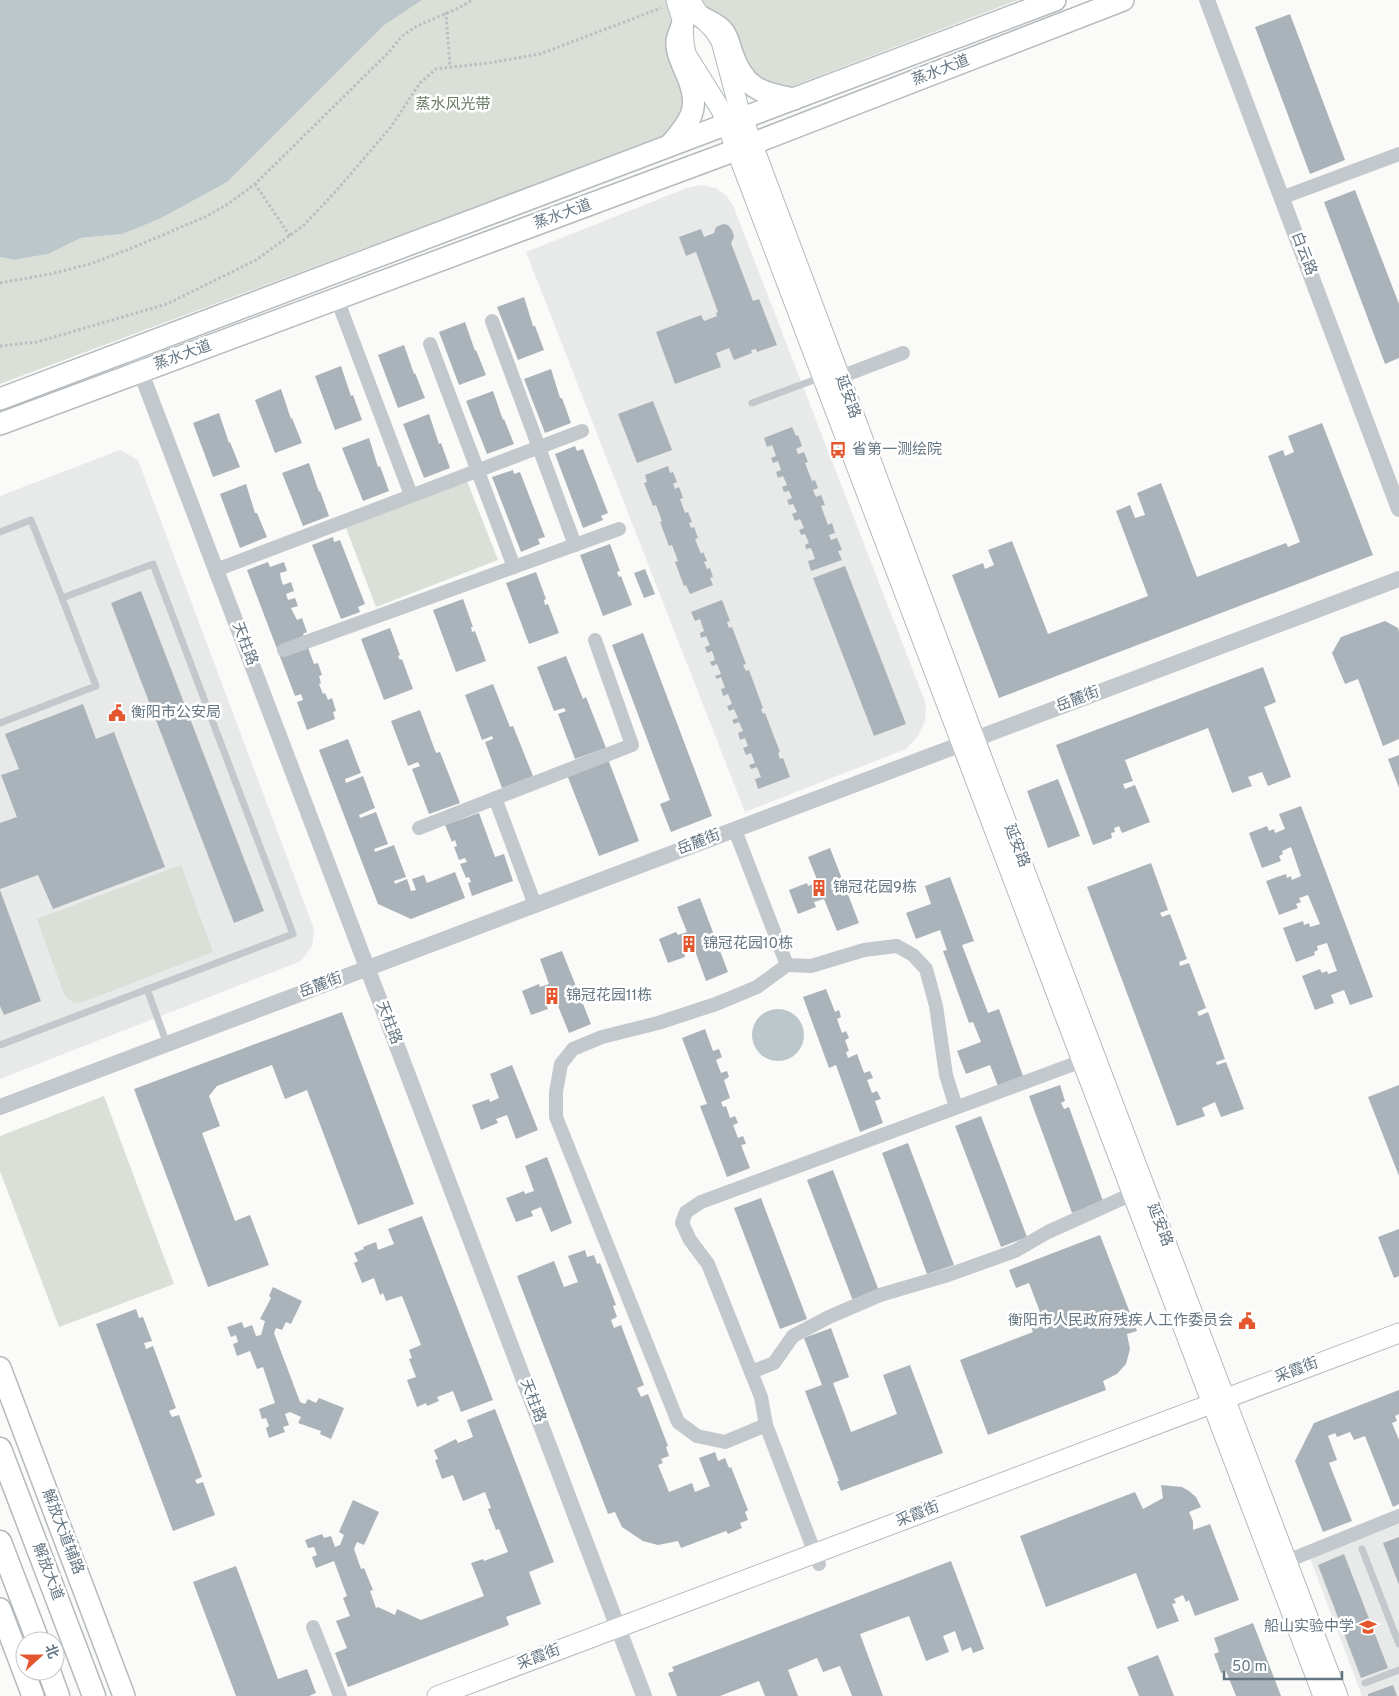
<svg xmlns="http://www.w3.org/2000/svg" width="1399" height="1696" font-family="Overpass,'Noto Sans SC',sans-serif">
<rect width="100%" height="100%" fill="#fafaf8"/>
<g fill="#e8e9e9">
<path d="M701,185L716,188L727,196L734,208L926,704L925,721L918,736L906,749L745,812L526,252L687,188Z"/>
<path d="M120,450L138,460L314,929L312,946L301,961L0,1079V496Z"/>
<path d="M1399,1524V1696H1362L1310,1558Z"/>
</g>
<g fill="#dadfd7">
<path d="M422,0H1018L769,95L700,16L683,23L684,129L0,384V257L14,260L48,254L81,238L122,234L383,26Z"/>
<path d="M467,481L498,560L376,607L346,528Z"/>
<path d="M181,865L213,952L80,1003C72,1003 69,1000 64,994L37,919Z"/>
<path d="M104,1096L174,1284L59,1327L0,1171V1136Z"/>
</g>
<g fill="#bbc7cb">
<path d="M0,0H422L383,26L227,182L159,219L122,234L81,238L48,254L14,260L0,257Z"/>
<circle cx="778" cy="1035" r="26"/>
</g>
<g fill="#aab3b9">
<path d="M1290,14L1345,160L1310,174L1255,27Z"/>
<path d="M1355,190L1399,304V358L1385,364L1324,202Z"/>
<path d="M723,224L728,225L732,230L734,237L731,243L753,301L759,299L777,345L757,352L756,349L751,350L752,353L734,360L729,348L716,353L721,367L675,384L656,332L701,315L704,321L717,316L716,313L718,312L696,252L686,256L679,237L701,229L704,237L714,233L716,227Z"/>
<path d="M524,297L533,326H535L544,350L518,360L497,307Z"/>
<path d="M465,322L475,351L476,350L486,375L459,385L439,332Z"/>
<path d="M404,345L414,374L415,373L425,398L398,408L378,355Z"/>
<path d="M341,366L351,396L353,395L362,420L335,430L315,376Z"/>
<path d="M551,369L560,398H562L571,423L545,433L524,379Z"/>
<path d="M281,389L291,419L292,418L302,443L275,453L255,400Z"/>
<path d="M493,391L503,420L504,419L514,444L487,454L466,401Z"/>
<path d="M653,401L672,450L637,463L618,414Z"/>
<path d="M219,413L229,443L230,442L240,467L213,477L193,423Z"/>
<path d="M429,414L439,444L441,443L450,468L424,478L403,424Z"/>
<path d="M1322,423L1373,555L999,698L952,575L983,563L985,569L994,565L988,550L1012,541L1048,634L1148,596L1116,511L1130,505L1135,518L1145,515L1137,493L1161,483L1197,577L1286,543L1288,547L1300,542L1268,456L1283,450L1285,456L1294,452L1288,436Z"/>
<path d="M792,427L796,436L798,435L802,446L796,449L798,454L804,452L808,462L805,463L812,481L815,480L818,488L813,490L816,497L821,495L825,505L821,506L828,525L832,523L835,533L829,535L831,540L837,538L842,550L838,551L842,560L811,571L808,561L815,559L811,548L806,549L805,545L809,543L805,534L801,535L799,530L804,528L800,519L795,521L792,514L797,512L793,504L789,505L787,500L792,498L789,491L784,492L782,487L787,485L783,476L778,478L776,472L781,470L778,461L773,463L771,458L776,456L772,445L767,447L764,438Z"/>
<path d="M369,438L378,467L380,466L389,491L363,501L342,448Z"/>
<path d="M575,446L577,451L583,449L608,513L601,516L603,520L583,528L555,454Z"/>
<path d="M309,463L319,492L320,491L329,516L303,526L282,473Z"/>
<path d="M668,466L670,473L673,472L677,482L673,484L675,489L679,487L683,498L680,499L685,513L688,512L692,522L689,523L691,528L694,527L698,538L695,539L701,554L703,552L707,561L704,562L707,569L710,568L713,577L710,578L713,585L690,594L686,585L684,586L675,562L678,561L672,545L669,546L660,522L662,521L656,505L653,506L644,483L647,482L645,475Z"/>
<path d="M513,470L514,474L520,472L545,537L538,539L540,544L521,552L492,477Z"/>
<path d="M246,484L255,513H257L267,537L240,548L220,494Z"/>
<path d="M333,537L334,542L340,540L365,604L358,607L360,612L341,619L312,545Z"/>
<path d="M610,544L620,571L617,572L619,577L621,576L632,605L603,616L580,555Z"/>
<path d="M268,562L270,567L284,562L287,571L280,573L281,579L283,585L291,582L294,591L286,594L288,600L295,598L298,606L291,608L297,620L302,618L307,632L303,634L314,664L318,663L322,675L319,676L321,683L319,684L323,694L325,693L328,700L332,698L336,711L333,712L335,719L307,730L297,702L303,700L301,694L295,696L247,570Z"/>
<path d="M845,566L906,724L874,736L813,578Z"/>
<path d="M645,569L655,594L644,598L634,573Z"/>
<path d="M536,572L546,599L544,600L545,605L548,604L559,633L529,644L506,583Z"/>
<path d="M141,591L264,911L234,923L111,603Z"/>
<path d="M463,599L473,627H471L472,632L475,631L486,661L456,672L433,610Z"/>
<path d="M722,600L730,621L727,622L729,628L732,627L746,664L743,665L746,671L749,670L763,708L761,709L763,714L765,713L780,752L778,753L780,759L783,758L790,777L758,789L755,779L761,777L757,767L751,769L749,765L755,763L751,753L746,755L743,748L748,746L745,738L740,740L738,733L743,731L739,722L734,724L732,720L738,718L734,709L729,711L727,706L732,704L728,694L723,696L721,689L725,688L721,677L717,679L715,676L721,674L717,664L712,666L710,662L715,660L712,651L707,653L705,647L710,645L706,636L701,638L700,633L704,631L700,619L695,621L691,612Z"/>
<path d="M1385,621L1398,628L1399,632V739L1383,746L1358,679L1345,684L1332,653L1341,637Z"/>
<path d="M390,628L400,655L398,656L400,660L402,659L413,689L384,700L361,639Z"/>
<path d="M643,633L712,816L671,832L660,804L670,800L612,645Z"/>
<path d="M566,656L583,699L586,697L606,748L575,759L558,714L566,711L564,708L554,711L537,667Z"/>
<path d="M1263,667L1276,702L1264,707L1291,777L1268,786L1262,772L1248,777L1252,786L1232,793L1208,728L1125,760L1133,781L1123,784L1125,789L1135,785L1150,822L1122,833L1119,826L1114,828L1115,832L1111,833L1112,838L1093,845L1056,745Z"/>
<path d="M493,684L510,727L513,726L533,776L502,788L485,742L493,739L492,736L482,740L465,695Z"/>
<path d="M83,704L96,739L114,732L165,867L53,909L38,875L0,889V823L17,817L1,775L19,769L5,734Z"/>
<path d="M420,710L436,753L440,752L460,803L429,814L412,769L420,766L418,762L408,766L391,721Z"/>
<path d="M348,739L361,773L345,779L346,783L363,776L375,808L359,815L360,818L376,812L388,844L374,849L375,852L394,845L406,877L394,881L395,884L407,879L411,891L416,890L412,879L424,875L427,883L455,872L465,898L411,919L378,904L319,750Z"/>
<path d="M1399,755V788L1388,759Z"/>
<path d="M608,759L639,841L599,856L567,775Z"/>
<path d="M1058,779L1080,836L1048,848L1027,791Z"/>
<path d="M1301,806L1373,997L1350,1005L1344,990L1331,995L1334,1003L1315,1010L1302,976L1320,969L1322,973L1327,971L1328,974L1337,971L1327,943L1317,946L1318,950L1314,952L1315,955L1296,962L1283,928L1303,921L1304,925L1309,923L1310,927L1320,924L1308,895L1299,898L1301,902L1296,904L1298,908L1279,915L1266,881L1286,874L1287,878L1291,876L1292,880L1301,876L1291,847L1282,851L1283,854L1279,856L1281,861L1262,868L1249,833L1267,826L1269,831L1274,829L1275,833L1285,829L1279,814Z"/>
<path d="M479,813L495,857L504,854L513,881L472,896L468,883L471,882L469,877L466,878L460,864L467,862L465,858L459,860L454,847L457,846L455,840L452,842L445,825Z"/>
<path d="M830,848L859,923L837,931L824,899L814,902L816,907L798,914L789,890L807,883L808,886L818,882L808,857Z"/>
<path d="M1151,863L1168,910L1160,913L1162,917L1170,914L1187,959L1179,962L1180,966L1189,963L1206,1008L1197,1012L1199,1016L1208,1012L1225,1059L1216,1062L1217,1065L1226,1062L1244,1109L1221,1117L1215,1102L1202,1108L1205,1116L1177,1126L1087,887Z"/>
<path d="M950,877L974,941L962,945L988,1013L999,1009L1023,1076L998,1086L990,1065L966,1074L957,1051L981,1042L973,1022L969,1023L943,951L947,950L940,930L916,939L906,913L931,904L925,886Z"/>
<path d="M0,890L41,1001L4,1015L0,1006Z"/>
<path d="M700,898L728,972L706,981L694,948L684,952L685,957L668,963L659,939L676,932L678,935L687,932L677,907Z"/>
<path d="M562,951L591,1024L569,1033L556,1001L546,1004L548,1009L531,1015L522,991L539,984L540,987L549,984L540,959Z"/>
<path d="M826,989L835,1012L839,1010L841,1017L837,1019L842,1033L846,1031L849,1038L845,1040L849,1051L846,1052L848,1058L857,1054L864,1073L870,1071L873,1078L867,1080L872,1093L877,1091L881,1099L875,1101L883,1123L860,1132L836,1065L829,1068L803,997Z"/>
<path d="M342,1012L414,1204L358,1225L307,1090L285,1099L272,1065L217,1086L209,1096L220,1126L202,1133L235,1221L250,1215L269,1265L208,1287L134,1089Z"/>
<path d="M705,1029L713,1051L719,1049L722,1057L716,1060L721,1073L727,1071L729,1077L724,1080L730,1098L721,1102L723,1107L726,1106L730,1118L735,1116L738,1123L733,1125L738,1138L743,1136L746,1144L741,1145L750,1168L727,1177L700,1106L707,1104L682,1038Z"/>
<path d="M512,1065L538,1130L516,1139L507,1115L496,1119L498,1123L481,1130L472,1105L489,1099L490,1102L499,1098L490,1074Z"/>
<path d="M1060,1085L1065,1101L1061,1103L1064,1109L1069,1107L1103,1201L1072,1213L1029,1096Z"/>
<path d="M1399,1085V1176L1368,1097Z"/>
<path d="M981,1116L1027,1237L1001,1247L955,1126Z"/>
<path d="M908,1143L954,1265L927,1274L882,1153Z"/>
<path d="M547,1157L572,1223L551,1232L541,1207L531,1211L533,1216L516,1222L506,1198L524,1191L525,1194L534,1191L525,1166Z"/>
<path d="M833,1170L879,1291L853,1301L807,1180Z"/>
<path d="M761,1198L807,1319L780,1329L734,1208Z"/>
<path d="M422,1216L493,1400L461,1412L453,1391L437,1397L439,1401L427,1406L426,1403L417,1407L407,1380L416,1377L409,1359L412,1358L409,1350L421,1345L402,1296L386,1301L383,1293L380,1295L374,1278L362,1283L354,1263L358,1261L354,1253L364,1249L363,1247L376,1242L378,1250L394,1244L388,1229Z"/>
<path d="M1399,1229V1276L1394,1278L1378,1237Z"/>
<path d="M1100,1235L1137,1331L1127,1334L1130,1349L1126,1364L1117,1374L1103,1381L1106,1390L988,1435L960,1360L1033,1332L1027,1317L1040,1312L1029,1283L1016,1288L1009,1270Z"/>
<path d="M585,1250L587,1257L594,1255L597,1264L600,1263L616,1305L613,1306L617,1317L611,1320L614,1328L621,1325L644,1385L637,1388L641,1397L648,1394L668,1446L666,1447L669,1456L661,1459L663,1463L658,1465L669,1492L692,1483L695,1492L710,1486L699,1458L715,1452L718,1461L725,1458L729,1468L731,1467L748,1510L745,1512L748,1520L740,1523L742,1528L728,1534L726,1531L681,1548L678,1541L658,1545L643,1541L622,1527L615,1512L608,1514L517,1276L554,1261L564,1287L578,1282L568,1256Z"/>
<path d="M273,1287L302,1301L291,1324L286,1322L282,1330L276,1328L274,1333L300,1402L305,1404L308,1399L316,1403L319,1398L344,1408L331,1439L320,1434L321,1431L298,1423L301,1417L290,1412L285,1414L289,1425L283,1427L285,1432L269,1438L266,1428L269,1426L266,1418L262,1419L259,1409L275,1403L263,1367L257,1369L250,1351L237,1356L233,1344L238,1342L236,1335L231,1337L227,1327L242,1322L244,1328L252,1325L256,1336L261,1335L265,1321L260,1319L271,1298L269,1296Z"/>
<path d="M136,1309L139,1318L143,1317L152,1341L144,1343L146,1349L153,1346L176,1408L169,1411L172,1417L179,1415L202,1477L195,1480L197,1484L203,1482L215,1515L173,1531L96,1324Z"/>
<path d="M831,1328L849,1377L833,1383L851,1432L897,1414L883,1375L910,1365L943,1453L841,1491L837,1481H839L805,1391L822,1385L804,1338Z"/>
<path d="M1399,1390V1414L1395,1416L1397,1421L1392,1423L1399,1440V1504L1393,1507L1365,1436L1354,1440L1350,1432L1337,1437L1335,1433L1328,1436L1337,1460L1329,1463L1352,1521L1323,1532L1295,1461L1314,1423Z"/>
<path d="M495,1409L554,1562L529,1572L541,1604L506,1617L509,1625L348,1687L335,1653L347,1648L336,1621L350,1616L343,1598L347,1596L334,1561L316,1568L312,1557L317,1555L314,1547L308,1548L305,1540L322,1534L324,1538L331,1536L335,1547L340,1545L344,1535L339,1532L353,1500L379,1512L364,1545L357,1542L354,1549L361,1569L364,1568L373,1590L370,1591L376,1608L378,1607L395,1615L397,1609L421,1620L484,1596L471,1563L483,1559L484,1561L508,1552L499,1529L496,1530L488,1509L491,1508L485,1492L463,1501L453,1475L442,1479L435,1460L438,1459L434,1450L456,1439L458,1443L473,1437L467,1420Z"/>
<path d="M1161,1485L1182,1487L1189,1491L1196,1497L1201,1507L1189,1512L1193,1521V1530L1210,1524L1239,1600L1195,1616L1189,1600L1186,1602L1183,1595L1174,1599L1176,1603L1172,1604L1179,1621L1157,1629L1136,1573L1046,1607L1020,1536L1135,1492L1143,1509L1163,1498Z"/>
<path d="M1399,1537V1585L1383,1543Z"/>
<path d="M1344,1554L1388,1668L1361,1678L1318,1565Z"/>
<path d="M951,1561L984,1649L973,1653L971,1647L962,1651L955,1631L943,1636L949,1652L926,1661L909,1616L860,1634L883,1696H852L840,1666L823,1672L817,1658L788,1670L798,1696H765L759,1681L720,1696H677L668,1673L674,1671L672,1667Z"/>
<path d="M236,1566L278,1679L307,1669L316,1693L309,1696H236L193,1582Z"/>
<path d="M1253,1623L1281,1696H1236L1226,1671L1221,1673L1214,1654L1219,1652L1214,1638Z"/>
<path d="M1158,1655L1174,1696H1139L1127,1667Z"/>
<path d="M1393,1685L1397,1696H1368V1694Z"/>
</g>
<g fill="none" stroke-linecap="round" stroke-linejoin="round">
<g stroke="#b3babf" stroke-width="21">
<g id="secondary">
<path d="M676,0L683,23L684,43L686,54L721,110L1323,1696"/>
<path d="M690,0L700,16L714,30L721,41L738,105L840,377L975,739L1338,1696"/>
<path d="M437,1696L1399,1333"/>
</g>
</g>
<g stroke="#b5babe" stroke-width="24">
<g id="primary">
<path d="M700,16C706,20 714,23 720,28C727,34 729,44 732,53C744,88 760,93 794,99"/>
<path d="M670,145C695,117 701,104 684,68C681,60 676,51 677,41C678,35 681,29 683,23"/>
<path d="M0,399L1055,0"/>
<path d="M0,424L736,150L1123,0"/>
<path d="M0,1368L124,1696"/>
<path d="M0,1609L33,1696"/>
</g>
</g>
<g stroke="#b4b9bd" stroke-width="25">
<g id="trunk">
<path d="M0,1449L94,1696"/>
<path d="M0,1542L38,1641"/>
<path d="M49,1671L58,1696"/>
</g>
</g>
<g stroke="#bbbfc2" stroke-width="3" stroke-dasharray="2.5 2.5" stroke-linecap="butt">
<path d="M446,12L450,67"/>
<path d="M255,184L290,236"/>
<path d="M0,283L50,274L90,264L132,248L207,216L228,204L255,184L387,54C393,48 398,39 405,34C425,19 452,14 472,0"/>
<path d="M0,346L37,342L167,304L256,260L303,226L336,191L390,128L420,83L436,69L488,63L540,54L661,8"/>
</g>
<g stroke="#c3c8cc" stroke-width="7">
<path d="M752,403L822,377"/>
<path d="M0,532L31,520L62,598L153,564L293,934L0,1045"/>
<path d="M0,723L96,686L62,598"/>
<path d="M147,989L167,1044"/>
<path d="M1362,1549L1399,1644"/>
<path d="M1365,1683L1399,1670"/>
</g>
<g stroke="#c3c8cc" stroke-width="14">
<path d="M1289,195L1399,154"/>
<path d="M337,299L411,495"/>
<path d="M492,321L575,545"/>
<path d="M430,344L514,567"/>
<path d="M840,377L903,353"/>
<path d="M216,570L582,431"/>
<path d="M284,650L619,529"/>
<path d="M495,798L535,905"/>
<path d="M419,828L632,745L595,640"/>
<path d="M738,838L787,965L811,966L864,950L897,946L913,955L926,969L936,1006L946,1075L956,1107"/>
<path d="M787,965L757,987L716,1004L658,1023L602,1037L573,1049L561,1064L556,1092V1117L678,1422L697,1436L725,1442L766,1425L761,1397L708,1264L690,1240L682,1223L686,1212L701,1202L1082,1061"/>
<path d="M751,1372L774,1363L793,1336L829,1317L880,1295L948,1275L1015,1251L1048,1232L1132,1194"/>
<path d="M766,1425L819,1564"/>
<path d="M1287,1561L1399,1516"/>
<path d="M313,1627L340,1696"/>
</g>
<g stroke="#c3c8cc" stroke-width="16">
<path d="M1207,0L1399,509"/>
<path d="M132,349L644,1696"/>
<path d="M0,1107L1399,579"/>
</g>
<use href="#secondary" stroke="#fff" stroke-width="19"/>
<use href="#primary" stroke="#fff" stroke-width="21"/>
<use href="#trunk" stroke="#fff" stroke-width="22"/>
</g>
<defs>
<g id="bus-bare" transform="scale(1.35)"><path d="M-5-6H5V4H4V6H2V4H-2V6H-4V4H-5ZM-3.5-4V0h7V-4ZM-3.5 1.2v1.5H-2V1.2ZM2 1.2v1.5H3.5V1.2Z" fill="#e4572e" stroke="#fff" stroke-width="2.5" paint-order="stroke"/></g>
<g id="civic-bare" transform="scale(1.35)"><path d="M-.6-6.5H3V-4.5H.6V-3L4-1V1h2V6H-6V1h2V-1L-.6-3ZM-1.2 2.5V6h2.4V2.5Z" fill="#e4572e" stroke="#fff" stroke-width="2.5" paint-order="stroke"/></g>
<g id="building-bare" transform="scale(1.35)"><path d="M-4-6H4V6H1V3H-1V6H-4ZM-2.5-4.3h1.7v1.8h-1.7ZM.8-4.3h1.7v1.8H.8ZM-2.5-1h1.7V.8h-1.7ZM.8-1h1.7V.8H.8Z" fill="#e4572e" stroke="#fff" stroke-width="2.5" paint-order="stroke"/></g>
<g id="school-bare" transform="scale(1.35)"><path d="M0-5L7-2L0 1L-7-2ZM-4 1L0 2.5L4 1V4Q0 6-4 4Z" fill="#e4572e" stroke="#fff" stroke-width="2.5" paint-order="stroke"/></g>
</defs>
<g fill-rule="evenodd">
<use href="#bus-bare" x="838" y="450"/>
<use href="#civic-bare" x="117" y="713"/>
<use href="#building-bare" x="819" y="888"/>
<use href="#building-bare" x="689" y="944"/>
<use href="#building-bare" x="552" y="996"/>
<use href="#civic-bare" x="1247" y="1321"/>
<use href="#school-bare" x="1368" y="1627"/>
</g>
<g text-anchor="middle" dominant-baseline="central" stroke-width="5" stroke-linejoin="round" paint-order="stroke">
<g font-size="15" fill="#657683" stroke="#fff">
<text transform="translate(941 71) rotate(-21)">蒸水大道</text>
<text transform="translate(563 215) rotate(-20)">蒸水大道</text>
<text transform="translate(1303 254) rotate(69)">白云路</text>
<text transform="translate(183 356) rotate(-20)">蒸水大道</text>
<text transform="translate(847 397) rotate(70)">延安路</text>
<text transform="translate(244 644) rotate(69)">天柱路</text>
<text transform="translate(1078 700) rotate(-21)">岳麓街</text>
<text transform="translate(699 843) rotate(-21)">岳麓街</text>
<text transform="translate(1016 846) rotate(69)">延安路</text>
<text transform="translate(321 986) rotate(-21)">岳麓街</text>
<text transform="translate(388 1023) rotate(69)">天柱路</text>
<text transform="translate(1159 1225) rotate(69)">延安路</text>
<text transform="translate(1297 1371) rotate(-21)">采霞街</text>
<text transform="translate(532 1401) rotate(69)">天柱路</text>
<text transform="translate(918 1515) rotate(-21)">采霞街</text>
<text transform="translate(62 1532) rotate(69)">解放大道辅路</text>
<text transform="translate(47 1572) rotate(69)">解放大道</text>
<text transform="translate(539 1658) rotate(-21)">采霞街</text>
</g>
<g font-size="15" fill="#687a64" stroke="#fff">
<text x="453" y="105">蒸水风光带</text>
</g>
<g font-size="15" fill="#657683" stroke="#fff" text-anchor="start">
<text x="852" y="450">省第一测绘院</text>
<text x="131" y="713">衡阳市公安局</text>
<text x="833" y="888">锦冠花园9栋</text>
<text x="703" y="944">锦冠花园10栋</text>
<text x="566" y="996">锦冠花园11栋</text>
<text x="1233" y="1321" text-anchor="end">衡阳市人民政府残疾人工作委员会</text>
<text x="1354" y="1627" text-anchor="end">船山实验中学</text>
</g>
</g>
<g transform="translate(40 1656) rotate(69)"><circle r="24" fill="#ffffff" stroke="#c1c8cd"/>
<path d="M0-4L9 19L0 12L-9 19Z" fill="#e4572e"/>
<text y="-8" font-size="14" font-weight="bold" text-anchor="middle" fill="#657683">北</text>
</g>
<path d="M1224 1671v8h118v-8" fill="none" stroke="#657683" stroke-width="2.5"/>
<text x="1232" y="1671" font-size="15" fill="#657683" stroke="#ffffff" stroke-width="4" paint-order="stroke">50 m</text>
</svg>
